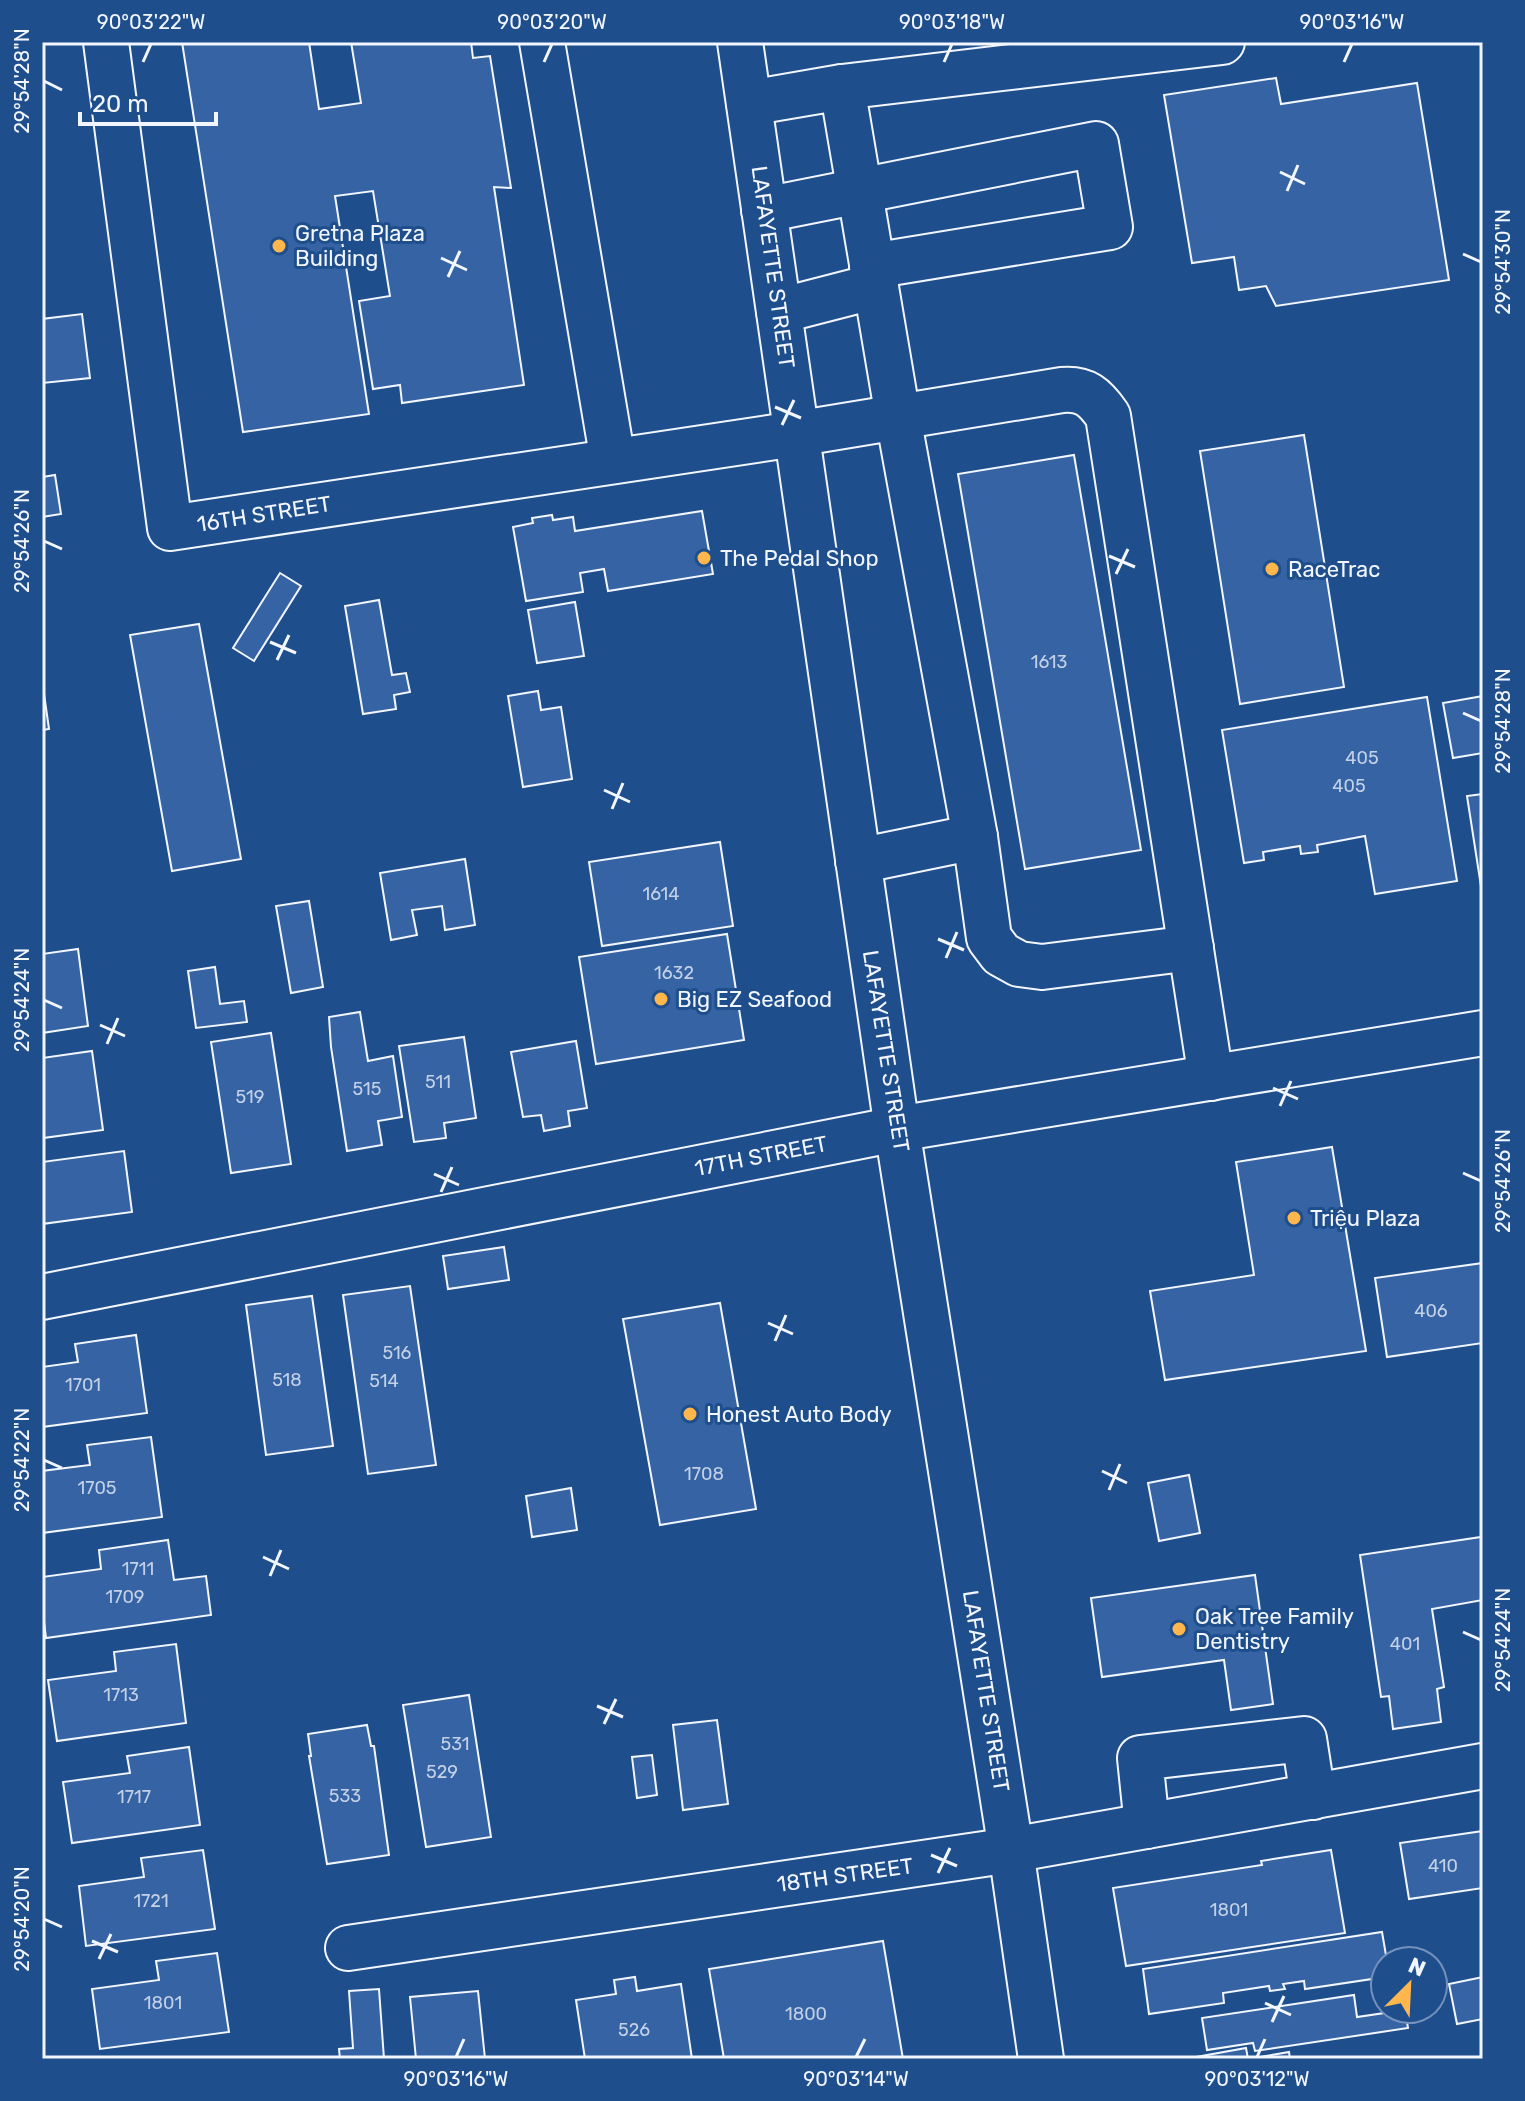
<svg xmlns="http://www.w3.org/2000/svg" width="1525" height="2101" font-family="Rubik,sans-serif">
<rect width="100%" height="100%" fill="#1f4e8c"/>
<g fill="#3563a3" stroke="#f2f6ff" stroke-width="2">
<path d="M182,42H309L319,109L361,103L351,42H471L473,58L490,56L511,188L494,187L524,385L402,403L400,385L373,389L359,301L390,296L373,191L335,196L369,414L243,432Z"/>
<path d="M1276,78L1281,104L1417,83L1449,280L1276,306L1266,286L1239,290L1234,257L1192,263L1164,95Z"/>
<path d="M82,314L90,378L43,383L42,319Z"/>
<path d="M1304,435L1344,687L1240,704L1200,451Z"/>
<path d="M1074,455L1141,850L1025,869L958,474Z"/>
<path d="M55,475L61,514L42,517V477Z"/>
<path d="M702,511L713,574L608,591L604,569L580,573L583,592L526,601L513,527L533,523L532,518L552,515L553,520L573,517L575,531Z"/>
<path d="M280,573L301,586L254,661L233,648Z"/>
<path d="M379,600L392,675L406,673L410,692L394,695L396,709L363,714L345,606Z"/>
<path d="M575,602L584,656L537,663L528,610Z"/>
<path d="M199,624L241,859L172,871L130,635Z"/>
<path d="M42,680L49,729L42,730Z"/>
<path d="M538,691L541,710L561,707L572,779L523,787L508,696Z"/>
<path d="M1483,696V753L1453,758L1443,703Z"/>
<path d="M1427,697L1457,881L1375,894L1365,836L1317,845L1318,852L1301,854L1300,846L1263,852L1264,860L1244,863L1222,730Z"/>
<path d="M1483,794V899L1467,796Z"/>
<path d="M720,842L733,926L602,946L589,862Z"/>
<path d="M465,859L475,925L445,930L442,906L412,910L417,935L391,940L380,873Z"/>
<path d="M309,901L323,987L291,993L276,906Z"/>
<path d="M727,934L744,1040L596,1064L579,957Z"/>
<path d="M78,949L88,1026L42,1033V954Z"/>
<path d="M215,967L220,1004L244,1001L247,1022L196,1028L188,971Z"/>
<path d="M360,1012L368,1061L393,1056L402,1117L378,1121L382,1145L347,1151L331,1047L329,1017Z"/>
<path d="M271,1033L291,1164L231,1173L211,1042Z"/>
<path d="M464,1037L476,1118L444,1123L446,1138L414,1142L399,1046Z"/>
<path d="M576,1041L587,1108L568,1111L570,1126L544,1131L541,1115L523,1117L511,1052Z"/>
<path d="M92,1051L103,1130L43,1138L42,1058Z"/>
<path d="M1332,1147L1366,1351L1165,1380L1150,1291L1254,1275L1236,1162Z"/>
<path d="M124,1151L132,1212L42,1224V1162Z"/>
<path d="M504,1247L509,1280L448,1289L443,1256Z"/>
<path d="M1483,1263V1343L1387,1357L1375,1278Z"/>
<path d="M410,1286L436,1465L368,1474L343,1295Z"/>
<path d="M312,1296L333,1446L266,1455L246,1305Z"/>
<path d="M720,1303L756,1509L660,1525L623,1319Z"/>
<path d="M136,1335L147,1413L42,1427V1367L78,1362L75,1344Z"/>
<path d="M151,1437L162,1517L42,1533V1471L90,1465L87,1445Z"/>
<path d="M1189,1475L1200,1533L1159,1541L1148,1483Z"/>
<path d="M571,1488L577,1530L532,1537L526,1496Z"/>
<path d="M1481,1537L1483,1600L1432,1609L1444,1687L1437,1689L1441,1722L1393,1729L1389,1696L1381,1697L1360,1555Z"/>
<path d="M168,1540L174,1580L206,1576L211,1615L46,1638L42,1605V1577L101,1569L99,1550Z"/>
<path d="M1255,1575L1273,1704L1231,1710L1224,1660L1102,1677L1091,1598Z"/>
<path d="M176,1644L186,1723L57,1741L48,1680L116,1671L114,1652Z"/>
<path d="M469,1695L491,1837L426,1847L403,1705Z"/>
<path d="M717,1720L728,1804L683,1810L673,1725Z"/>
<path d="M367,1725L371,1746H374L389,1855L327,1864L309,1756H311L308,1734Z"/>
<path d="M189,1747L200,1825L72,1843L63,1782L130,1773L127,1756Z"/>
<path d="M652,1755L657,1795L637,1798L632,1757Z"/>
<path d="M1483,1831V1888L1409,1899L1400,1843Z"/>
<path d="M203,1850L215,1929L86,1946L79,1886L144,1877L141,1858Z"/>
<path d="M1331,1850L1345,1933L1126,1966L1113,1888L1262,1865L1261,1861Z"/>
<path d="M1382,1932L1387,1961L1385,1977L1305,1989L1304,1981L1283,1984L1285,1989L1270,1991L1269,1986L1223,1993L1224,2003L1149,2014L1143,1969Z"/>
<path d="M883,1941L903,2059H724L709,1969Z"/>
<path d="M217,1953L229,2032L100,2049L92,1989L159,1980L156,1961Z"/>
<path d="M635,1977L637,1991L681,1984L692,2059H585L576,2000L616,1994L614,1980Z"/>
<path d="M1483,1977V2019L1457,2024L1449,1984Z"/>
<path d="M379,1989L384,2059H340L339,2049L353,2048L349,1991Z"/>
<path d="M478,1991L485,2059H416L410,1997Z"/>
<path d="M1354,1995L1357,2017L1405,2010L1408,2028L1255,2051L1253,2043L1207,2050L1202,2018Z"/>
<path d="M1246,2048L1248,2059L1289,2052L1290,2059H1185Z"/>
</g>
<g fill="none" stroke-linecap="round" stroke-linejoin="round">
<g stroke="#f2f6ff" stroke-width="48">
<g id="minor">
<path d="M106,42L170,528L795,434L1062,390C1085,388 1095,397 1108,416L1211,1078"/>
<path d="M542,42L613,461"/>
<path d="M842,87L1222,42"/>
<path d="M749,103L842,87L898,417L975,837L989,938L1001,954L1019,964L1042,967L1191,948"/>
<path d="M764,210L1096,144L1110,227L872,266"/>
<path d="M779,311L876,286"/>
<path d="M858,861L975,837"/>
<path d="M42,1297L897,1129L1483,1033"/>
<path d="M1147,1826L1140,1758L1304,1739L1313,1797"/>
<path d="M348,1948L1011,1850L1483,1766"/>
</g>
</g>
<g stroke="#f2f6ff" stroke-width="48">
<path id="highway" d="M740,42L897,1129L1011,1850L1041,2059"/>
</g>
<use href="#minor" stroke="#1f4e8c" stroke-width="44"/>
<use href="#highway" stroke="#1f4e8c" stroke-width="44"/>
</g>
<path fill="none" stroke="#f2f6ff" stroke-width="3" d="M143,62L151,44M544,62L552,44M944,62L952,44M1344,62L1352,44M44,81L62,90M1280,172L1305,184M1287,191L1298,165M1463,254L1481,262M441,258L467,270M448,277L460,251M775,407L801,418M782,425L794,400M44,541L62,549M1109,556L1135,567M1116,574L1128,549M270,642L296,653M277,660L289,635M1463,713L1481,721M604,790L630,802M612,809L623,783M938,939L964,950M946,958L957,932M44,1000L62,1008M100,1025L125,1036M107,1044L118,1018M1273,1088L1298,1099M1280,1106L1291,1081M1463,1173L1481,1181M434,1174L459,1185M441,1192L452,1167M768,1323L793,1334M775,1341L786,1315M44,1460L62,1468M1102,1471L1127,1483M1109,1490L1120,1464M263,1557L289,1569M270,1576L281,1550M1463,1632L1481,1640M597,1706L623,1717M604,1724L616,1699M931,1855L957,1866M938,1873L950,1848M44,1919L62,1927M92,1941L118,1952M99,1959L111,1934M1265,2003L1291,2015M1272,2022L1284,1996M456,2057L464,2039M856,2057L865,2039M1257,2057L1265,2039"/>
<g fill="#ffb74d" stroke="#1f4e8c" stroke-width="3">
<circle cx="279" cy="246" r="8"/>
<circle cx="704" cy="558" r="8"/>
<circle cx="1272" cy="569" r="8"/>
<circle cx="661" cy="999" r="8"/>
<circle cx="1294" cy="1218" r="8"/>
<circle cx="690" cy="1414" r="8"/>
<circle cx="1179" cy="1629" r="8"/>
</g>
<g text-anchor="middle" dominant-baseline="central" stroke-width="6" stroke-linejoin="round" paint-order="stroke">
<g font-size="18" fill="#c3d1e8">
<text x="1049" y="662">1613</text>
<text x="1362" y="758">405</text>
<text x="1349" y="786">405</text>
<text x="661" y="894">1614</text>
<text x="674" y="973">1632</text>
<text x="438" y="1082">511</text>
<text x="367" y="1089">515</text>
<text x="250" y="1097">519</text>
<text x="1431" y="1311">406</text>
<text x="397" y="1353">516</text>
<text x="287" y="1380">518</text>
<text x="384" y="1381">514</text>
<text x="83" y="1385">1701</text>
<text x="704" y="1474">1708</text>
<text x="97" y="1488">1705</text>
<text x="138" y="1569">1711</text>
<text x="125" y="1597">1709</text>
<text x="1405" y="1644">401</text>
<text x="121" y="1695">1713</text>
<text x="455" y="1744">531</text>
<text x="442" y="1772">529</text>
<text x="345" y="1796">533</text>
<text x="134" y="1797">1717</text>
<text x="1443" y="1866">410</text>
<text x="151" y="1901">1721</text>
<text x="1229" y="1910">1801</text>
<text x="163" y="2003">1801</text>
<text x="806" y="2014">1800</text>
<text x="634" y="2030">526</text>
</g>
<g font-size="22" fill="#f2f6ff" stroke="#1f4e8c" text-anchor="start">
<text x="295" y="233">Gretna Plaza<tspan x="295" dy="25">Building</tspan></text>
<text x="720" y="558">The Pedal Shop</text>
<text x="1288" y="569">RaceTrac</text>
<text x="677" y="999">Big EZ Seafood</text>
<text x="1310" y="1218">Triệu Plaza</text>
<text x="706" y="1414">Honest Auto Body</text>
<text x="1195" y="1616">Oak Tree Family<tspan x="1195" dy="25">Dentistry</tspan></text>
</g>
<g font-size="22" fill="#f2f6ff" stroke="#1f4e8c">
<text transform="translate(773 267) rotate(82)">LAFAYETTE STREET</text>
<text transform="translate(264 514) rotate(-9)">16TH STREET</text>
<text transform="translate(886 1051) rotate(81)">LAFAYETTE STREET</text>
<text transform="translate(761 1156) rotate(-11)">17TH STREET</text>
<text transform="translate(986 1691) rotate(81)">LAFAYETTE STREET</text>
<text transform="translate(845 1875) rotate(-8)">18TH STREET</text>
</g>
</g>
<rect width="1525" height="2101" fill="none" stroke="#1f4e8c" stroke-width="88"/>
<g transform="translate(1409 1985) rotate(24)"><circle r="38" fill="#1f4e8c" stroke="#7391ba" stroke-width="2"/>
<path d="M0-6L14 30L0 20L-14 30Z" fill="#ffb74d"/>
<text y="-12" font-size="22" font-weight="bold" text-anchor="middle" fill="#f2f6ff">N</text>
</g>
<path d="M80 112v12h136v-12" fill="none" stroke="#f2f6ff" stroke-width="4"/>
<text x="92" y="112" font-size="24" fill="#f2f6ff" stroke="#1f4e8c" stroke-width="6" paint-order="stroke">20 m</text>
<rect x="44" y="44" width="1437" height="2013" fill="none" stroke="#f2f6ff" stroke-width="3"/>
<g font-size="20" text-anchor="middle" fill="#f2f6ff">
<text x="151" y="29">90°03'22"W</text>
<text x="552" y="29">90°03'20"W</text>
<text x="952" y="29">90°03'18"W</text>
<text x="1352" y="29">90°03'16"W</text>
<text transform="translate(22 81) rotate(-90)" y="7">29°54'28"N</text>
<text transform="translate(1503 262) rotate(-90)" y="7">29°54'30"N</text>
<text transform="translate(22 541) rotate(-90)" y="7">29°54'26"N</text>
<text transform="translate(1503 721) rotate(-90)" y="7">29°54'28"N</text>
<text transform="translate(22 1000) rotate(-90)" y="7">29°54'24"N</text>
<text transform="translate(1503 1181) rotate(-90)" y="7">29°54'26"N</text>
<text transform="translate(22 1460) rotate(-90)" y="7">29°54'22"N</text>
<text transform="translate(1503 1640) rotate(-90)" y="7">29°54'24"N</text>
<text transform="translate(22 1919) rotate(-90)" y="7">29°54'20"N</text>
<text x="456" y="2086">90°03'16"W</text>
<text x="856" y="2086">90°03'14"W</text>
<text x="1257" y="2086">90°03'12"W</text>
</g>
</svg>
